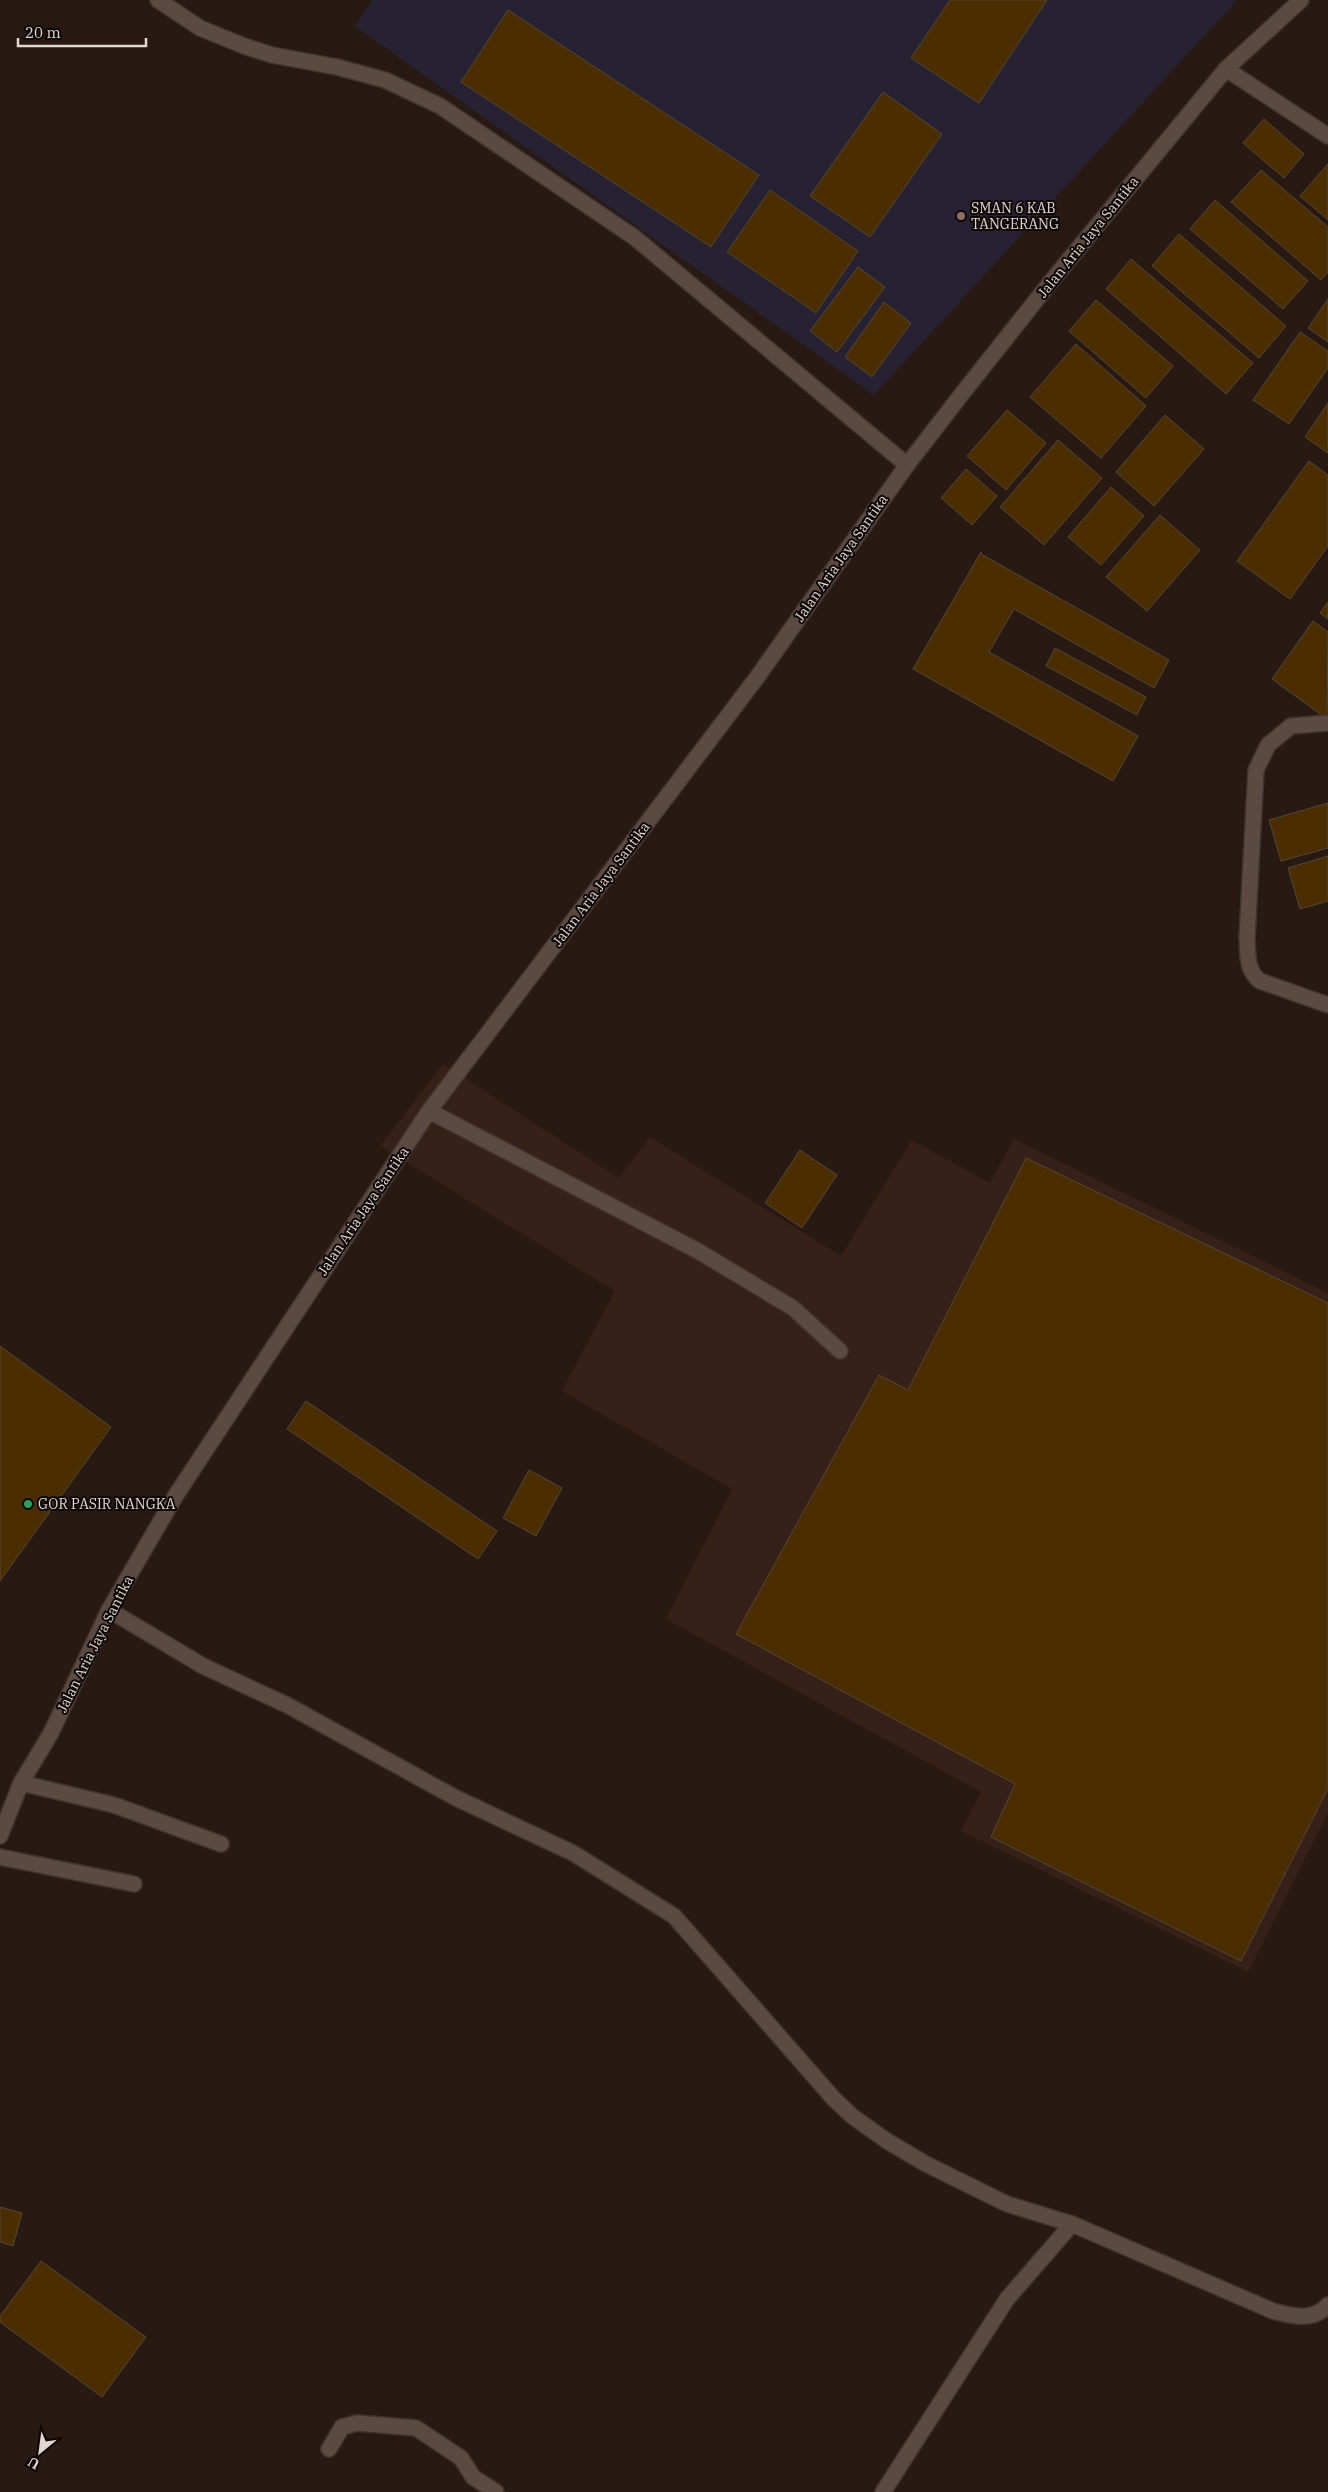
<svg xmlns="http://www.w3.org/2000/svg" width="1328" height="2492" font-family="'IBM Plex Serif',serif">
<rect width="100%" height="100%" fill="#291913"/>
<path fill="#362017" d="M443,1064L619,1178L650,1137L841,1256L912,1140L990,1183L1014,1139L1328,1293V1813L1248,1972L961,1831L981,1792L666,1619L732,1489L562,1391L615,1291L380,1146Z"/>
<path fill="#262232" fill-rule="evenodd" d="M372,0H950L911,58L979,103L1047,0H1237L874,395L355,26ZM508,11L759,175L712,247L461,82ZM883,93L942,134L870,237ZM770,190L858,250L815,313L727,252Z"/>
<g fill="#4b2e00" stroke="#534739">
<path d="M950,0H1047L979,103L911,58Z"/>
<path d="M508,10L759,175L711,247L461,82Z"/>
<path d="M883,92L942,134L870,237L810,196Z"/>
<path d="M1264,119L1304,154L1284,178L1243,143Z"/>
<path d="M1328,164V220L1300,196Z"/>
<path d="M1261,170L1328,227V272L1321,280L1231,202Z"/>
<path d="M770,190L858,251L816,313L727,252Z"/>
<path d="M1215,200L1308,281L1283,309L1190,229Z"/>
<path d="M1179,234L1286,326L1259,358L1152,266Z"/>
<path d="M1131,259L1253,363L1226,394L1106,289Z"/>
<path d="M858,267L885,287L837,352L810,331Z"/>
<path d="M1328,299V342L1308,328Z"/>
<path d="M1096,300L1173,366L1146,398L1069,331Z"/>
<path d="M884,302L911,323L872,377L845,357Z"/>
<path d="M1300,332L1328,351V368L1289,424L1253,400Z"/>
<path d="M1076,344L1146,406L1101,458L1030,397Z"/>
<path d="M1328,403V453L1305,437Z"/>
<path d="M1007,410L1046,443L1006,490L967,456Z"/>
<path d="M1165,415L1204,449L1154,506L1116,472Z"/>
<path d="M1058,440L1102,478L1044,545L1000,507Z"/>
<path d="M1309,461L1328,475V546L1290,599L1237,561Z"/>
<path d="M966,469L997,496L972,525L941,498Z"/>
<path d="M1111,487L1144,516L1101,565L1068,537Z"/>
<path d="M1160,515L1200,550L1147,611L1106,577Z"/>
<path d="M981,552V554L1169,660L1154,688L1014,609L989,652L1138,736L1113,781L913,669Z"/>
<path d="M1328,602V619L1320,613Z"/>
<path d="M1313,621L1328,632L1327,719L1272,679Z"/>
<path d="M1055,648L1146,697L1137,715L1046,666Z"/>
<path d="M1328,803V848L1281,861L1269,820Z"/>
<path d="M1328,856V901L1300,909L1288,868Z"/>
<path d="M800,1150L837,1175L802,1228L765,1203Z"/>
<path d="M1026,1158L1328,1303V1788L1241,1961L991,1837L1015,1784L736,1634L879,1375L908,1390Z"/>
<path d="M0,1346L111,1427L0,1581Z"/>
<path d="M306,1401L497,1531L478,1559L287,1429Z"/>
<path d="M529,1470L562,1488L536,1536L503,1518Z"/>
<path d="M0,2207L22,2213L13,2246L0,2242Z"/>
<path d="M41,2261L146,2337L102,2397L0,2322V2316Z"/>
</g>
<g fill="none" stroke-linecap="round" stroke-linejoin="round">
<g stroke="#3f3330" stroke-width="18">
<g id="minor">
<path d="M158,0L200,28L244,46L272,55L337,67L385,80L440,106L634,237L907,465"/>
<path d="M1226,69L1328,136"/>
<path d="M1328,723L1291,726L1268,745L1256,770L1247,938C1248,954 1246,970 1260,981L1328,1005"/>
<path d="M429,1111L698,1251L793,1308L840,1351"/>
<path d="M109,1610L203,1666L287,1705L456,1798L573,1853L674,1916L833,2098L852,2116L887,2141L926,2164L1007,2204L1072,2224L1273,2311C1293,2316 1313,2322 1328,2305"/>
<path d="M21,1783L114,1805L221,1844"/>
<path d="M0,1836L21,1783L51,1733L109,1610L176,1495L429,1111L758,676L907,465L961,395L1049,284L1226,69L1301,0"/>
<path d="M0,1857L134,1884"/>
<path d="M329,2449L342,2427L357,2423L416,2428L461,2458L473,2477L496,2492"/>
<path d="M883,2492L1007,2299L1072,2224"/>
</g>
</g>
<use href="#minor" stroke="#5c4942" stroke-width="15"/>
</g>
<circle fill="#8d6e63" stroke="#0c0604" stroke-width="2" cx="961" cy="216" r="5"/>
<circle fill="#2e9e5b" stroke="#0c0604" stroke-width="2" cx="28" cy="1504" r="5"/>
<g text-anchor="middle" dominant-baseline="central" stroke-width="4" stroke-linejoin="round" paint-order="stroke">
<g font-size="14" fill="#e1d6d1" stroke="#0c0604" text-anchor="start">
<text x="971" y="208">SMAN 6 KAB<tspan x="971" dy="16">TANGERANG</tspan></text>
<text x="38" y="1504">GOR PASIR NANGKA</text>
</g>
<g font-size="14" fill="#e1d6d1" stroke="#0c0604">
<text transform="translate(1088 237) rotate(-51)">Jalan Aria Jaya Santika</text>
<text transform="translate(841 558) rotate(-55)">Jalan Aria Jaya Santika</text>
<text transform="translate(601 884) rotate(-53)">Jalan Aria Jaya Santika</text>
<text transform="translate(363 1211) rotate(-56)">Jalan Aria Jaya Santika</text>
<text transform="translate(95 1644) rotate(-63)">Jalan Aria Jaya Santika</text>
</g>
</g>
<g transform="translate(40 2452) rotate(209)" stroke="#0c0604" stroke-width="4" paint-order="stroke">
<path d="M0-4L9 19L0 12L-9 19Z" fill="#e1d6d1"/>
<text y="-8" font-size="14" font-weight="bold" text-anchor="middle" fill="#e1d6d1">U</text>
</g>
<path d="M18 38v8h128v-8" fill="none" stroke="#e1d6d1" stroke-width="2.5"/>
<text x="25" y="38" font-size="15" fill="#e1d6d1" stroke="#0c0604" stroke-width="4" paint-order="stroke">20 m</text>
</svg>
